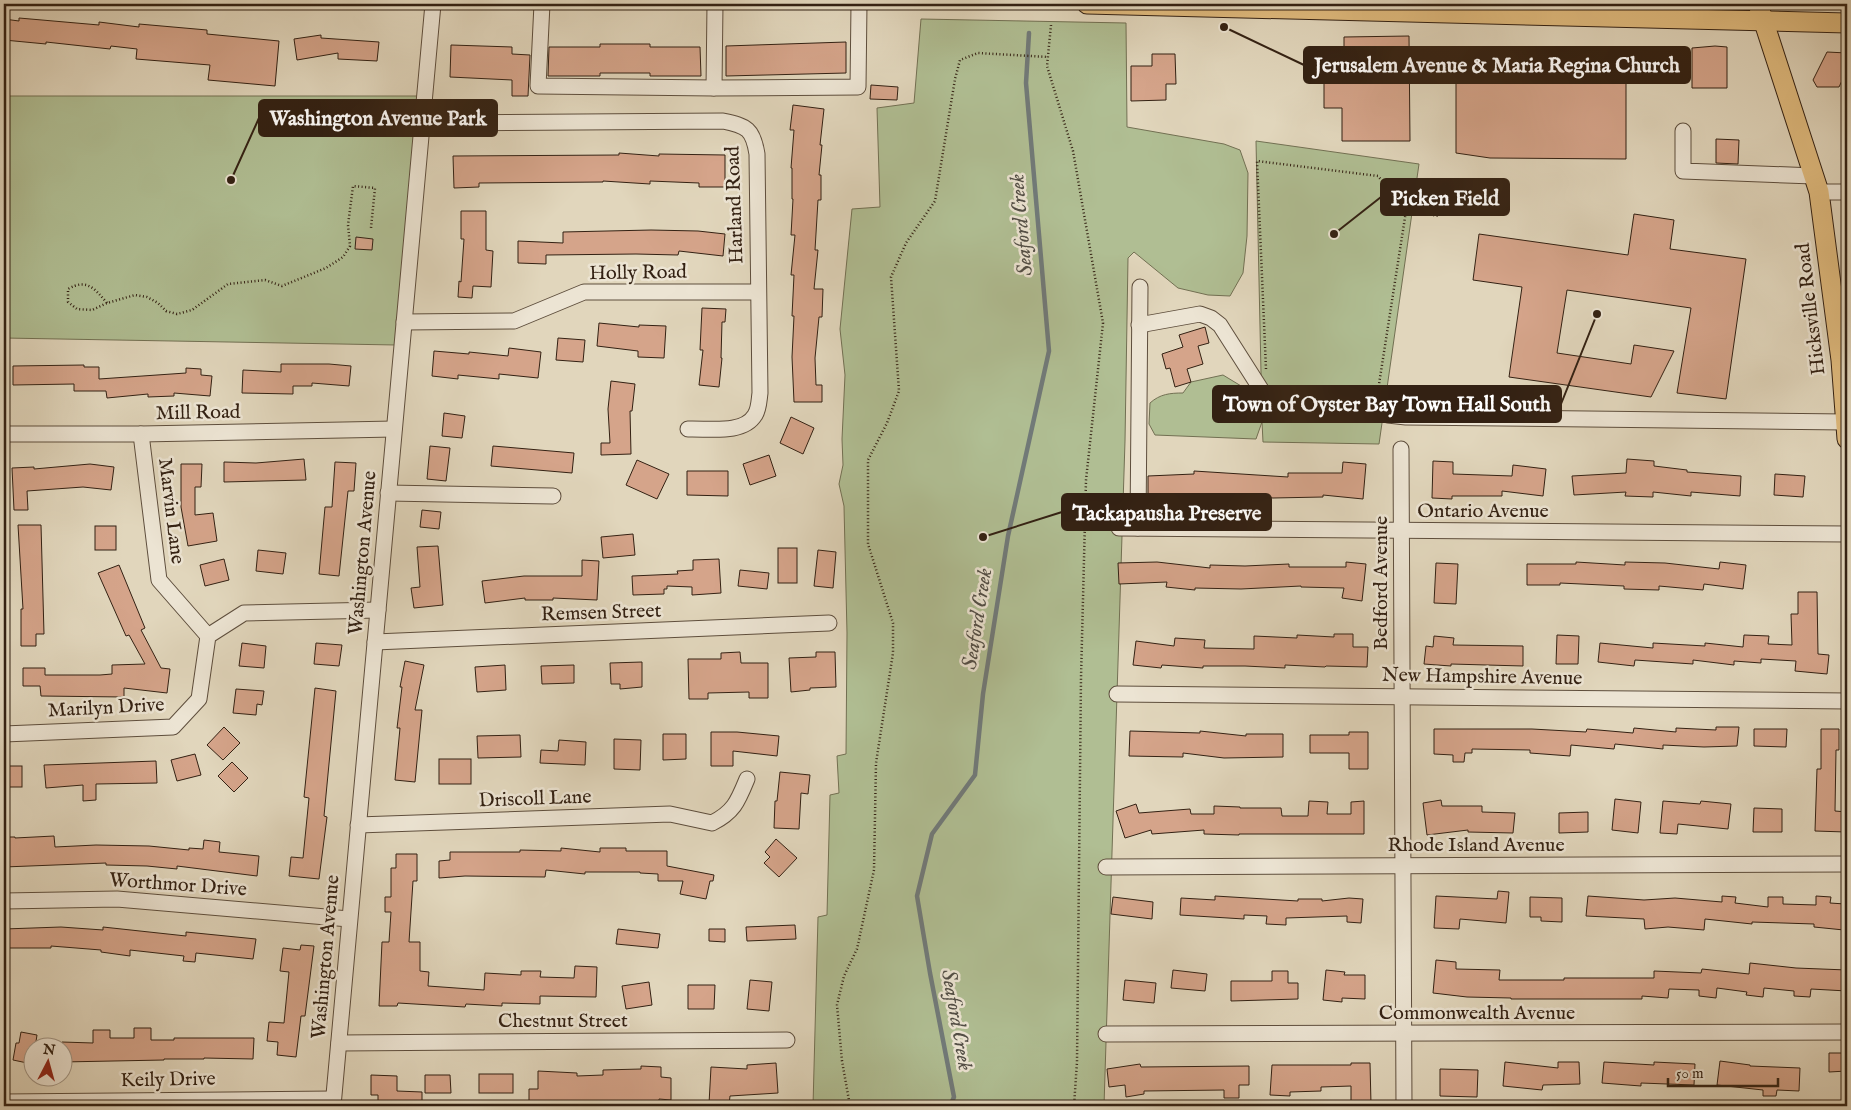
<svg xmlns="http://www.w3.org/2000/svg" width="1851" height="1110" font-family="'IM FELL English',serif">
<rect width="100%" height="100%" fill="#e1d6bc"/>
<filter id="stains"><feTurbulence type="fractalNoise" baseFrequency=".004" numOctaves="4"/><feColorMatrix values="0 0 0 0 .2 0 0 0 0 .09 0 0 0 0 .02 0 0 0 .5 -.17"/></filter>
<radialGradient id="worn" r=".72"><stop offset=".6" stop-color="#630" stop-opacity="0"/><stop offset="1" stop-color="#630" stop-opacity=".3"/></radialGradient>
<g fill="#b0be93" stroke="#727053">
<path d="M921,19L1126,23L1127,127L1224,144L1240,150L1248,173L1247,236L1243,273L1230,296L1208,295L1178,288L1134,252L1128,258L1125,441L1104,1106H813L818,917L827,915L830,795L839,793L837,756L846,754L847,633L844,506L839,484L843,465L842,439L845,375L840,329L852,209L880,207L877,108L914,103Z"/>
<path d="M4,96H421L396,345L4,338Z"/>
<path d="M1256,141L1419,164L1379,444L1263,442L1262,422L1256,439L1155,435L1149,424L1150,403C1160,394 1170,393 1183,393L1191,382L1223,375L1251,392L1262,419Z"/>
</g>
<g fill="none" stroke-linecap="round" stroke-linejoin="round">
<path stroke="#717a79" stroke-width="4.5" d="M950,1106L954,1097L930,973L917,896L932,834L975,775L983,694L1008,536L1049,351L1026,83L1029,33"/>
</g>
<g fill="#d5a48a" stroke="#332113">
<path d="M19,18L99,25V22L139,27V24L207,30V34L279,41L275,86L208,80L210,65L136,59L137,49L111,46L110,49L46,42V44L4,40V19L19,21Z"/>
<path d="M321,35V38L379,42L377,61L338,59V53L297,60L294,39Z"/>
<path d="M1409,36L1410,141H1342V108H1324V70H1344V37Z"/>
<path d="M846,42V73L726,76V46Z"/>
<path d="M600,44H650V47H700L701,76H650V73H600V76H548L549,47H600Z"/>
<path d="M451,45L512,47V54L530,55L528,96H512V80L450,77Z"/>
<path d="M1715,46L1727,47V88H1692V48Z"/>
<path d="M1827,52L1847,53V70L1839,87H1817L1813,80Z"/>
<path d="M1152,54H1175L1176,84H1166V100L1131,101V66H1152Z"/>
<path d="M1456,72L1626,74V159L1490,158L1456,153Z"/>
<path d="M871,85L898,87L897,100L870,99Z"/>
<path d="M793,105L824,109L820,145H822L819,175H821V200H818L815,250H818L814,289H823L822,317H819L815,358L816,385H822V402H794L792,357L794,316H792L794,275H791L795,235H791L793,199H792V168H791L794,130H790Z"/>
<path d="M1716,139L1739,140L1738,164L1716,163Z"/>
<path d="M619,153L659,156V154L725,155V187H699V183L650,181V184L603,181V182L479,183V187L454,188L453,156L619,155Z"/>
<path d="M461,211H486V250L493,251L491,287L473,286L472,298L458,297L459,281L461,282L464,239H461Z"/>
<path d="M1634,214L1674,220L1670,249L1746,259L1726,399L1677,393L1691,308L1567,290L1557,353L1631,364L1634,345L1674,351L1651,397L1509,377L1522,287L1473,280L1479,234L1628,255Z"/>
<path d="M651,230L698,231L725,234L723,256L679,251L678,255L636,254L546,255V264L518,263V241L563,243V232Z"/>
<path d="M356,237L373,239L372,250L355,249Z"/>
<path d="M702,308L726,309L725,322H722L721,358H722L719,387L699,385L703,350H700Z"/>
<path d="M599,323L639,327V325L666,326L664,358L638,357V351L597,346Z"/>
<path d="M1205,327L1209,343L1198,346L1203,364L1187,369L1191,382L1175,387L1170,368L1166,369L1162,354L1183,347L1179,335Z"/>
<path d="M558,338L585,340L583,362L556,360Z"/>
<path d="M509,348L541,352L538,378L499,374V379L458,375V379L432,376L434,351L469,354V352L508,356Z"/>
<path d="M281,364H329L351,366L349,386L312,383V386H293V394L242,393L243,370L281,372Z"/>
<path d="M84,365V367H99V379L186,373V368L201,369V375L212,376L210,396L174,393V396L148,397V394L107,398L106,391H74V384L13,385V366Z"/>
<path d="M611,381L635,384L632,411H630L631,454L601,455V443H610L608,409Z"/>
<path d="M444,413L465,416L462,438L442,436Z"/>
<path d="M791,417L814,428L803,454L780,443Z"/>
<path d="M430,446L450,448L446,481L427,479Z"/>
<path d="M493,446L574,453L572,473L491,466Z"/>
<path d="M769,455L776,476L750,485L743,464Z"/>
<path d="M304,459L306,480L224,482V462L256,463Z"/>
<path d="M1627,459L1654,461V466L1687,470V472L1741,476L1740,496L1691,492V496L1653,492V497L1625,496L1626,492L1574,495L1572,476L1626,473Z"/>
<path d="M637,460L669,474L657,499L626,485Z"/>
<path d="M1433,461L1453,462V474L1512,476L1513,465L1546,469L1543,496L1502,491V496H1452V499L1432,498Z"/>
<path d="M335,462L356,463L354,491H348L339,576L319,574L325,507H332Z"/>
<path d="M1343,462L1366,464L1363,499L1323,495V497L1273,498L1226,494V498L1180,495V497L1148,498V476L1194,474V471L1288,477V473H1342Z"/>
<path d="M90,464L114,467L111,490L83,487L27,491L28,510H14L12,468L34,467V469Z"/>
<path d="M181,464H202L201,487H195V515L213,513L217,541L188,546L181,507Z"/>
<path d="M687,471H728V496L687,495Z"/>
<path d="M1775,474L1805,476L1803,497L1774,495Z"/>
<path d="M422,510L441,512L439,529L420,527Z"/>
<path d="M18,525H41L44,634H36V646H21V609H23Z"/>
<rect x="95" y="526" width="21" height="24"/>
<path d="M633,534L635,555L603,558L601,537Z"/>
<path d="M438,546L443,605L414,608L411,588L420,587L417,547Z"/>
<rect x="778" y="548" width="19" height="35"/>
<path d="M258,550L286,553L283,574L256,571Z"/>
<path d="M818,550L836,552L833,588L814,586Z"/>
<path d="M224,559L229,580L205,586L200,565Z"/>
<path d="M719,559L721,593L692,595V587L667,586V589H664V594L633,595L632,576L678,574L677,571L693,570V560Z"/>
<path d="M582,560L599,561L597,600L553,598V600H525V598L485,603L482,581L524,576H582Z"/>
<path d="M1157,562L1210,568V565L1245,566L1289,564V567H1346V562L1366,564L1362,601L1342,598L1344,588L1301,587V586L1241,589L1195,588V590L1166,587L1167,582L1119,584L1118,563Z"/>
<path d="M1576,562L1625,565V562L1665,563L1719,569L1720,562L1746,565L1743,589L1704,584L1703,590L1659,586V590L1624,589V586L1560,583V585H1527V564H1576Z"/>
<path d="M1436,563L1458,564L1456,604L1434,603Z"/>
<path d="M119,565L145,628L141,630L161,668L170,669L167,693L124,688V697L41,696L40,686H23V668H45V675H100L112,674V665L145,664L129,635L126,636L98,573Z"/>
<path d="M740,570L769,573L767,589L738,586Z"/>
<path d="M1798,592H1817L1818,654L1829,655L1827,674L1795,671L1796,661L1761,659V663L1734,661V665L1693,660V664L1635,660L1634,666L1598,662L1600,643L1653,648V643L1705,646V643L1743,647L1744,635L1769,636L1768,644L1792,645L1791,614H1798Z"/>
<path d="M1334,634H1353V647H1368L1367,667L1326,666L1325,667L1285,665V668L1245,666H1203V668L1162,665L1161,668L1133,665L1136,641L1174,646L1175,638L1205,640L1204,648L1254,649V636L1297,638V635L1334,637Z"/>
<path d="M1557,635L1579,636L1578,664H1556Z"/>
<path d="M1434,636L1454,638L1453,645L1523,646V666L1451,664V666L1424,664L1426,646L1433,647Z"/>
<path d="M242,643L266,646L264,668L239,666Z"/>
<path d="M316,643L342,645L339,666L314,664Z"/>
<path d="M740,652L741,663H768V698H749V692L708,693V699H689L688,659H721V653Z"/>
<path d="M816,652H835L836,687L810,688V690L791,692L789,658L816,657Z"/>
<path d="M405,661L424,665L415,710H422L415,782L395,780L400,728H397L402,687H400Z"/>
<path d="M642,662V687L620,689V684H611L610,663Z"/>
<path d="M505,665L506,690L477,692L475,667Z"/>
<path d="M574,665V683L542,684L541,666Z"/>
<path d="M315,688L336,691L324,816L327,817L319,879L289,876L291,857L303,858L309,798L304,797Z"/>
<path d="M236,689L264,691L262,705L257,704L256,715L233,713Z"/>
<path d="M224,727L240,743L223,760L207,745Z"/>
<path d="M1716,727H1739L1737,746L1704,747L1663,745V749L1615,744L1614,749L1571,745L1570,756L1530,753V750L1472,749V753H1465L1464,762H1453V755L1434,754V729H1532L1586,732L1587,729L1633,733L1634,728L1676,732V728L1716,730Z"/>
<path d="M1754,729H1787L1786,747L1754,746Z"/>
<path d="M1821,729H1839V750H1836L1835,811L1847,812L1846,832L1815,831L1817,769H1821Z"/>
<path d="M1130,731L1200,733V731L1246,736V734H1283V757L1224,758L1183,753V757L1129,756Z"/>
<path d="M711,732H737L779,736L777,756L733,751V766H711Z"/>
<path d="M1349,732H1368V769H1349V753H1310V735H1349Z"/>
<path d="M663,734H686V759L663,760Z"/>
<path d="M520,735L521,757L478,758L477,736Z"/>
<path d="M614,739L641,740L640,770L614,769Z"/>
<path d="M559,740L586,742L585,765L540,763L541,750L558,751Z"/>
<path d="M195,754L201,775L177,781L171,760Z"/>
<rect x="439" y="759" width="32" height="25"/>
<path d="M156,761L157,783L96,784V800L83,801V785L46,788L44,765Z"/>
<path d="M232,762L248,778L234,792L218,776Z"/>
<rect x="4" y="766" width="18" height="21"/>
<path d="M780,772L810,775L808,794L801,793L799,829L774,828L775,801H777Z"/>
<path d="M1615,799L1641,802L1638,833L1612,830Z"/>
<path d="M1441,800L1442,806H1482V812L1515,813L1513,833L1468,832V830L1427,835L1423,803Z"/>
<path d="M1309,801L1328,802L1327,814H1351V802L1364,801V834H1239V835L1204,834V830L1152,834L1151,830L1125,838L1116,811L1136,804L1139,813L1190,809L1191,814H1214V806L1240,807V808H1281L1282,816H1308Z"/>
<path d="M1663,801L1700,804L1701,801L1731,804L1728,829L1678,824L1677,834L1660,833Z"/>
<path d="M1754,808L1782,809V832H1753Z"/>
<path d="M1588,812V832L1559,833V813Z"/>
<path d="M54,836L55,847L96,845L149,846L189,850V848L203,849L204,840L220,842L219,852L259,856L257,876L177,866V869L147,866L106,865V863L4,867V837H15V838Z"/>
<path d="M776,839L797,858L779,877L764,863L770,857L765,852Z"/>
<path d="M561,848L600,852V848H626V851H667V866L714,875L713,881H710L706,899L680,894L683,881H658V874L640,873V872H585V874L546,870L545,877L465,876L439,878V861L450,860V852H520V850L561,851Z"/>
<path d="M396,854H417V881H413L409,942H420V971L429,972L428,986L484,990L485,973L521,975V971H541L540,977L574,978L575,966L597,967L596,997L540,996V1004L502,1003V1006L466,1004L465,1007L398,1003L397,1006H379L382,942H389L391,912H385V897H391V868H396Z"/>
<path d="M1498,891L1509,892L1506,923L1460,919L1459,929L1434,928L1436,896L1497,899Z"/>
<path d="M1215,896L1298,901V899H1322V901L1349,898L1363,899L1361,923L1347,922V916L1286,918V925L1266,924L1267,916L1244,915V919L1180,915L1181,898L1215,900Z"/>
<path d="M1588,896L1644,900L1675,898L1722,902V896L1736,897L1735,903L1768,907V897H1783V904L1816,905V896L1831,897L1830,903L1845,904L1844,930L1814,927V924L1752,922V924L1705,919L1704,930L1668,927L1645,929L1644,919L1586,916Z"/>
<path d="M1113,897L1153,902L1152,919L1111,914Z"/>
<path d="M1530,897L1562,898V922L1541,921V917H1530Z"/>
<path d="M795,925L796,939L747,941L746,927Z"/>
<path d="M61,927L103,930V927L186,936V932L256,939L253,959L196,953L195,962L183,961L184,956L130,950V956L101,952V950L51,946V948H4V929Z"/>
<path d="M618,929L660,934L658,948L616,944Z"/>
<path d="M709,929H725V942L709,941Z"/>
<path d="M301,945L314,946L305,1016H301L296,1057L277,1055L278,1042L267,1041L269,1022L284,1023L289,972L280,971L283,948L300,950Z"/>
<path d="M1436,960L1456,962V969L1500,970L1499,980H1564V978H1654V971L1701,973L1702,969L1749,974L1750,963L1796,968L1847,970V991L1811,989L1810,997L1794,996V991L1764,988L1763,997L1746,995L1747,992L1717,988L1716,998L1699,996V990L1669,989L1668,998L1642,996V999H1511V998L1467,997L1433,993Z"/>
<path d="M1173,970L1207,974L1205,991L1171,988Z"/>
<path d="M1326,970L1345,972L1344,975H1365V999L1342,998V1002L1323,1000Z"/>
<path d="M1272,971H1288V983H1298V999L1231,1001V981H1272Z"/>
<path d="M750,980L772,982L769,1011L747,1009Z"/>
<path d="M1125,980L1156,983L1154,1003L1123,1000Z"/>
<path d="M649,982L652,1005L626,1009L622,986Z"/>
<path d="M688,985H715L714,1009H688Z"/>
<path d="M134,1028H151V1040H174V1038H254L253,1059L204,1058V1059H164V1060L62,1062V1042L93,1043V1030H110V1038H134Z"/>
<path d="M21,1032L37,1035L35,1048H32V1064L13,1060L16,1043H19Z"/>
<path d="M1829,1053H1847V1071L1829,1072Z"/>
<path d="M1720,1061L1750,1065V1066L1800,1068L1799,1091L1777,1090L1776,1096H1763V1090L1717,1085Z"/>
<path d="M1505,1062L1558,1068V1062H1579L1580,1084L1543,1085L1542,1090L1503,1086Z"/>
<path d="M1604,1062L1654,1065V1062L1695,1064L1694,1085L1641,1083V1086L1602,1083Z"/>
<path d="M776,1063L778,1093L730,1096L729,1105L709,1104L711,1067L747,1069V1065Z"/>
<path d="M1351,1063H1370L1371,1104H1351V1086L1321,1087V1091L1290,1092V1096L1270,1095L1272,1065H1351Z"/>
<path d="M1140,1064L1141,1067L1249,1066V1085H1239V1098H1224V1090L1144,1091V1094L1126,1097L1125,1085L1109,1087L1107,1069Z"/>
<path d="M641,1066L661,1067V1077L671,1078V1100L659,1099V1106H573V1103L529,1104V1089H538V1071L577,1073V1076L603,1075V1070L641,1069Z"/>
<path d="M1440,1069L1478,1070L1477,1097L1440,1096Z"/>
<rect x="479" y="1074" width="34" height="19"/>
<path d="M371,1075L397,1076V1091L422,1092V1103L417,1102V1105L404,1104V1102H378V1095H371Z"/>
<path d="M425,1075H450L451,1093H425Z"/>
</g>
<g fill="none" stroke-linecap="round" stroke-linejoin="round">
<g stroke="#5e4e3d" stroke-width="17">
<g id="minor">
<path d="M542,4L538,86L714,88"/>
<path d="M715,4L714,88L858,87L859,4"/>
<path d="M423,123L723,121C747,126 753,129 757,154L760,393C759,400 759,409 755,415C743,435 708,428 688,429"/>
<path d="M1683,131V171L1814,176"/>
<path d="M1819,192H1847"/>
<path d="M404,322L514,321L584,292H758"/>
<path d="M1139,325L1200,314L1211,318L1220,325L1262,391L1274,398L1291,403L1377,411L1388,415L1406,417L1846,422"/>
<path d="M4,434H141L394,429"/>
<path d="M141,434L159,580L208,636"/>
<path d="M1401,449L1404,1106"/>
<path d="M388,493L553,496"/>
<path d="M1119,528L1847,534"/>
<path d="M1138,528L1140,287"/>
<path d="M375,642L829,623"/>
<path d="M1117,694L1847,701"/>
<path d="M4,734L173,727L199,699L208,636L244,613L378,610"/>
<path d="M358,825L670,814L712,823C734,812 738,801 747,779"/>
<path d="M1106,867L1847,864"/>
<path d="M4,901L117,899L349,919"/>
<path d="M1106,1034L1847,1032"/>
<path d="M339,1043L787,1040"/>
<path d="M4,1102L333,1099"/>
<path d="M333,1106L433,4"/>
</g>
</g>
<g stroke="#332113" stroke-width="21">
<g id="major">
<path d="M1087,4L1847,23"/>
<path d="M1758,4L1819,192L1841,360L1847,439"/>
</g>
</g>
<g stroke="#332113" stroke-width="2.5" stroke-dasharray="1 2.5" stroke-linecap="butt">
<path d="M1051,25L1047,66L1073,151L1103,323L1086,480L1081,678L1077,1062L1074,1106"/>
<path d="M107,303C95,289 87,278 68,289V302L77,309L92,310L107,303L135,295L147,297L158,303L166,311L177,314L192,310L228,284L265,280L282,286L326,268L343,257L350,246L348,225L353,186L375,188L371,228"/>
<path d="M1266,369L1257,161L1378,176L1406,211L1439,216"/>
<path d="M1377,397L1406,211"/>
<path d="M850,1106L842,1061L837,1005L844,976L857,949L874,870L876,763L893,653V623L868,544V460L887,423L899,391L891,277L906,243L935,201L955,79L960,60L978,53L1048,57"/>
</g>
<use href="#minor" stroke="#ece4d3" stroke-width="15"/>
<use href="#major" stroke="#e0bb7e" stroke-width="19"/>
</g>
<g text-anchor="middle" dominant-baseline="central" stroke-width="5" stroke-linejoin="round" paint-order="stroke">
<g font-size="20" fill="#332113" stroke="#ece4d3">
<text transform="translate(735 205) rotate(-92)">Harland Road</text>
<text transform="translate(638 273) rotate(-1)">Holly Road</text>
<text transform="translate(1811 309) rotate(-97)">Hicksville Road</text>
<text transform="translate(198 413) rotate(-1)">Mill Road</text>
<text transform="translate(171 511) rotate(83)">Marvin Lane</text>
<text x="1483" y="511">Ontario Avenue</text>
<text transform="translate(363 553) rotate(-85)">Washington Avenue</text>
<text transform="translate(1381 583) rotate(-90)">Bedford Avenue</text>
<text transform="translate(601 613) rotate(-2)">Remsen Street</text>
<text transform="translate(1482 677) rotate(1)">New Hampshire Avenue</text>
<text transform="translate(106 708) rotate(-3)">Marilyn Drive</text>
<text transform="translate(535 799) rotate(-2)">Driscoll Lane</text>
<text x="1476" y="845">Rhode Island Avenue</text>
<text transform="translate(178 885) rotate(4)">Worthmor Drive</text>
<text transform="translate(326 957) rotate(-85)">Washington Avenue</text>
<text x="1477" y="1013">Commonwealth Avenue</text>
<text x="563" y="1021">Chestnut Street</text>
<text transform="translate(168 1080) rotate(-1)">Keily Drive</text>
</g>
<g font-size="21" font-style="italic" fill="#524e46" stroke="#ece4d3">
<text transform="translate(1022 225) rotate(-95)">Seaford Creek</text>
<text transform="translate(978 619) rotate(-81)">Seaford Creek</text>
<text transform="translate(956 1020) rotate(80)">Seaford Creek</text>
</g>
</g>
<path fill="none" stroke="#332113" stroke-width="2" d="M1224 27L1304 65M231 180L259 118M1334 234L1381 197M1597 314L1561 404M983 537L1062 512"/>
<g fill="#332113" stroke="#ece4d3" stroke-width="2">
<circle cx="1224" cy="27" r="5"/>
<circle cx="231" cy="180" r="5"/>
<circle cx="1334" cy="234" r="5"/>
<circle cx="1597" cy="314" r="5"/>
<circle cx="983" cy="537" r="5"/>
</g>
<g fill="#332113" stroke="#332113" stroke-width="2">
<rect x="1304" y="47" width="386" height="36" rx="5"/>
<rect x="259" y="100" width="238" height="36" rx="5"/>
<rect x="1381" y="179" width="128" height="36" rx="5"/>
<rect x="1213" y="386" width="348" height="36" rx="5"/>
<rect x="1062" y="494" width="209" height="36" rx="5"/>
</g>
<g font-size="21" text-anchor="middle" font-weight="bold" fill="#fff">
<text x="1497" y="72">Jerusalem Avenue &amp; Maria Regina Church</text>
<text x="378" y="125">Washington Avenue Park</text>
<text x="1445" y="205">Picken Field</text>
<text x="1387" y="411">Town of Oyster Bay Town Hall South</text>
<text x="1167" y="520">Tackapausha Preserve</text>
</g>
<rect width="1851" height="1110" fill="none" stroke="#e1d6bc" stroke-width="20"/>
<rect x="5" y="5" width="1841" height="1100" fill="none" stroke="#332113" stroke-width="2.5"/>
<rect x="10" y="10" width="1831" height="1090" fill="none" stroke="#332113"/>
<g transform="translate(48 1062) rotate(6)"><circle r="24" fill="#ece4d3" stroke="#a29686"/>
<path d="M0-4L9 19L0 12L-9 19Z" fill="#8f2418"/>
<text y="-8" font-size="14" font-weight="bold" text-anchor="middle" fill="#332113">N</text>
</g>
<path d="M1668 1078v8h110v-8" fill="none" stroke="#332113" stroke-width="2.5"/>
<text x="1676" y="1078" font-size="15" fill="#332113" stroke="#ece4d3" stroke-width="4" paint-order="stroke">50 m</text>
<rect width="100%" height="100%" filter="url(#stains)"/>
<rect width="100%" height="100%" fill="url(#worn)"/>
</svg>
